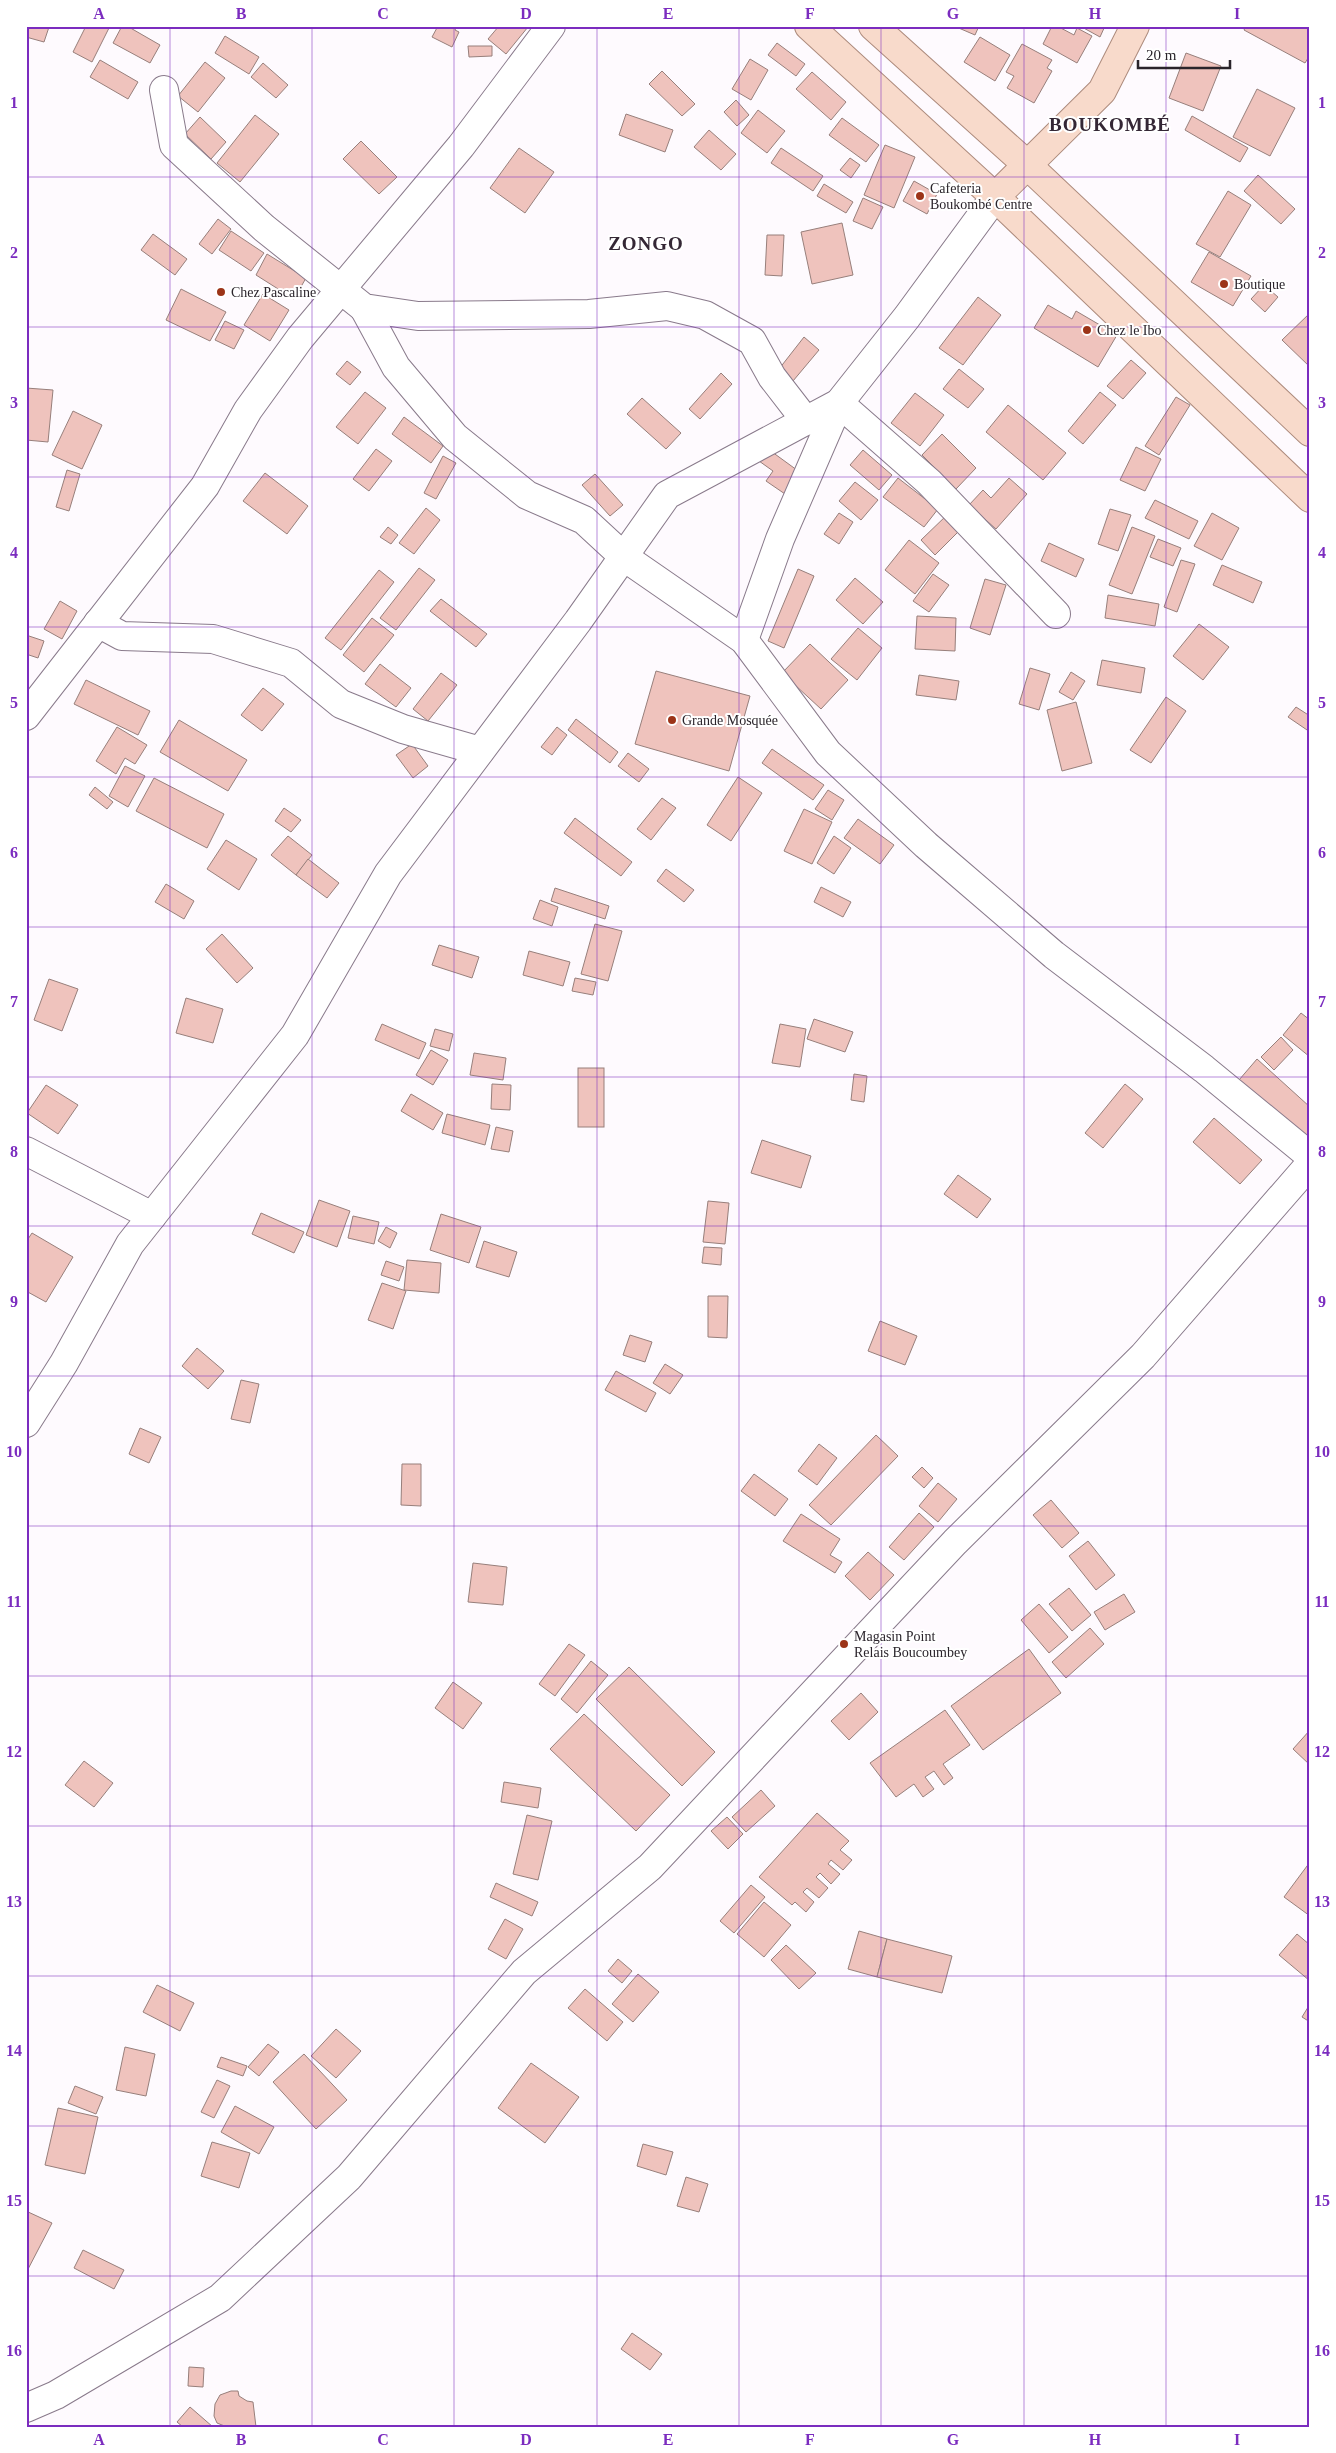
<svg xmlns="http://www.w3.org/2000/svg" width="1336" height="2453" font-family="'Times New Roman',serif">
<rect width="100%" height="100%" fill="#fefafe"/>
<g fill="#efc3bd" stroke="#977f7b">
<path d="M26,26L49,27L44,42L26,37Z"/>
<path d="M86,26L109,28L92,62L73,52Z"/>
<path d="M122,26H127L160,45L150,63L113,43Z"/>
<path d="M438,26H457L455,30L459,32L452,47L432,37Z"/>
<path d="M499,26H527L528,27L506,54L488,39Z"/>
<path d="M954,26H979L975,35Z"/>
<path d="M1052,26H1057L1074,35L1077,28L1092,36L1077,63L1043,44Z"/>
<path d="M1080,26H1105L1100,37Z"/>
<path d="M1246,26H1310V55L1305,63L1244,30Z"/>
<path d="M225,36L259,57L249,74L215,53Z"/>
<path d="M980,37L1010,55L995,81L964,62Z"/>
<path d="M777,43L805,64L796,76L768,55Z"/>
<path d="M1022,44L1052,60L1047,68L1052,71L1034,103L1007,88L1014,76L1006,72Z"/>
<path d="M468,46H492V56L469,57Z"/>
<path d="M1186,53L1221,66L1203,111L1169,98Z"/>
<path d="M750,59L768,70L751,100L732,89Z"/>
<path d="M100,60L138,82L128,99L90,77Z"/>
<path d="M205,62L225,78L198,112L178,96Z"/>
<path d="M263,63L288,85L276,98L251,77Z"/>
<path d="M662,71L695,104L682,116L649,84Z"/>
<path d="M812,72L846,102L831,120L796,89Z"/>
<path d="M1257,89L1295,108L1270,156L1233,137Z"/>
<path d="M736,100L749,115L737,126L724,112Z"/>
<path d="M758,110L785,131L767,153L741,133Z"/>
<path d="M626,114L673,130L665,152L619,135Z"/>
<path d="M255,115L279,134L240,182L217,163Z"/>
<path d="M1192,116L1248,148L1240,162L1185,130Z"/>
<path d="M200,117L226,142L211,159L185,134Z"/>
<path d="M842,118L879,145L866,162L829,135Z"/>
<path d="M709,130L736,154L721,170L694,147Z"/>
<path d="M361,141L397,177L379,194L343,159Z"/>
<path d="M885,145L915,157L894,208L864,195Z"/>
<path d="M519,148L554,172L525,213L490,188Z"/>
<path d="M781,148L823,176L813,191L771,163Z"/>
<path d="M850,158L860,165L851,178L840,170Z"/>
<path d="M1258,175L1295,209L1281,224L1244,191Z"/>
<path d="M914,181L937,194L927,214L903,201Z"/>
<path d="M824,184L853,202L846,213L817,196Z"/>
<path d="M1228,191L1251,205L1220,257L1196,244Z"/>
<path d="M863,198L883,207L872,229L853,221Z"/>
<path d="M218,219L231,229L212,254L199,244Z"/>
<path d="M842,223L853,275L812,284L801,232Z"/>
<path d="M231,231L264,253L251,271L219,250Z"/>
<path d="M153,234L187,259L175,275L141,250Z"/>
<path d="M767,235H784L782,276L765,275Z"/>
<path d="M1209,252L1251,276L1233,306L1191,282Z"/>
<path d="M267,254L306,278L294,299L256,275Z"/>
<path d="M1264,285L1278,297L1265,312L1251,299Z"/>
<path d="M181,289L226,312L210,341L166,320Z"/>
<path d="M263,294L289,310L270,341L244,325Z"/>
<path d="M978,297L1001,315L963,365L939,348Z"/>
<path d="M1048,305L1072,319L1076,311L1117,335L1098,367L1034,328Z"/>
<path d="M1310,313V367L1282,340Z"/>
<path d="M225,321L244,330L234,349L215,340Z"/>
<path d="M804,337L819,350L793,381L779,369Z"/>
<path d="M1131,360L1146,373L1123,399L1107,386Z"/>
<path d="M347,361L361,372L350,385L336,374Z"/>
<path d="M959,369L984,389L968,408L943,389Z"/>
<path d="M721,373L732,384L700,419L689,409Z"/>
<path d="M26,388L53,390L48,442L26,440Z"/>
<path d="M365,392L386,408L358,444L336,427Z"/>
<path d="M1100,392L1116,405L1083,444L1068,431Z"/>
<path d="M915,393L944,415L920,446L891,423Z"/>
<path d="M1176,397L1190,405L1159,455L1145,446Z"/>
<path d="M642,398L681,433L666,449L627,414Z"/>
<path d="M1008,405L1066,453L1043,480L986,432Z"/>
<path d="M73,411L102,425L82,469L52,455Z"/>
<path d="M404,417L443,446L431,463L392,434Z"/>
<path d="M942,434L976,468L956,489L922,455Z"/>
<path d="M1136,447L1161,459L1145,491L1120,480Z"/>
<path d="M376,449L392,461L369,491L353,479Z"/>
<path d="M768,449L801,473L785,494L766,481L773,471L759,461Z"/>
<path d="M863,450L892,475L879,490L850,465Z"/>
<path d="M443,456L456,463L436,499L424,493Z"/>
<path d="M67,470L80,474L69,511L56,507Z"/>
<path d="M265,473L308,506L287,534L243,501Z"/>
<path d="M595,474L623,505L610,516L582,485Z"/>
<path d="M898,478L938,509L924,527L883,497Z"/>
<path d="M1009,478L1027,494L996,529L969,505L983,490L991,498Z"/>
<path d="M855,482L878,500L861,520L839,501Z"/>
<path d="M1155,500L1198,521L1189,539L1145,518Z"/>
<path d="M426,508L440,520L414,554L399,543Z"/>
<path d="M1110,509L1131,515L1118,551L1098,544Z"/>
<path d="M839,513L853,522L839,544L824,534Z"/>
<path d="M1212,513L1239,528L1222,560L1194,546Z"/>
<path d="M948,514L962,528L935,555L921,540Z"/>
<path d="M388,527L398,535L391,544L380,537Z"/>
<path d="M1132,527L1155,536L1132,594L1109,585Z"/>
<path d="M1158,539L1181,548L1173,566L1150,557Z"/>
<path d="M909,540L939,563L915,594L885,570Z"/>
<path d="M1049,543L1084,559L1076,577L1041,561Z"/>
<path d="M1181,560L1195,564L1177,612L1164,607Z"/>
<path d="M1222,565L1262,582L1253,603L1213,585Z"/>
<path d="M419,568L435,580L396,630L380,618Z"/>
<path d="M798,569L814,576L784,648L768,641Z"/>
<path d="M379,570L394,582L341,650L325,638Z"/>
<path d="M933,574L949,585L929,612L913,601Z"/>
<path d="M855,578L883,602L863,624L836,600Z"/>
<path d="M985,579L1006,585L990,635L970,628Z"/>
<path d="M1108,595L1159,604L1155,626L1105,618Z"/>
<path d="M441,599L487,634L476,647L430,611Z"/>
<path d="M60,601L77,611L62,639L44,629Z"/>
<path d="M917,616L956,618L955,651L915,649Z"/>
<path d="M372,618L394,635L364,672L343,655Z"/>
<path d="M1199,624L1229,647L1203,680L1173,656Z"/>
<path d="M858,628L882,648L857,680L831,659Z"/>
<path d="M26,635L44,641L38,658L26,654Z"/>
<path d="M810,644L848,680L821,709L782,673Z"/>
<path d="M1102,660L1145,668L1141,693L1097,685Z"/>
<path d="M380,664L411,688L396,707L365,684Z"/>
<path d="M1030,668L1050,674L1039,710L1019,704Z"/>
<path d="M656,671L750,696L729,771L635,744Z"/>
<path d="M1071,672L1085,681L1073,700L1059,692Z"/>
<path d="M441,673L457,685L428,721L413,709Z"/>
<path d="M919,675L959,681L956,700L916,695Z"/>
<path d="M86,680L150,711L138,735L74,704Z"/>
<path d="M263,688L284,704L262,731L241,715Z"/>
<path d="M1166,697L1186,711L1151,763L1130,750Z"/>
<path d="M1076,702L1092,763L1062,771L1047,710Z"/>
<path d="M1296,707L1310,716V732L1288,717Z"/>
<path d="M576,719L618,752L610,763L568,730Z"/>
<path d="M179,720L247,760L228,791L160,752Z"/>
<path d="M117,727L147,745L135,764L125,758L116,774L96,761Z"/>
<path d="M557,727L567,735L552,755L541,747Z"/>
<path d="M412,744L428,766L413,778L396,755Z"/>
<path d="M772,749L824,785L813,800L762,763Z"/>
<path d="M628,753L649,769L639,782L618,766Z"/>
<path d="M125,766L145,776L128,807L109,796Z"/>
<path d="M738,777L762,793L731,841L707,825Z"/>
<path d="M154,778L224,814L207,848L136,811Z"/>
<path d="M95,787L113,802L107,809L89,795Z"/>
<path d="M828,790L844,800L832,820L815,809Z"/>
<path d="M662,798L676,808L651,840L637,829Z"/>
<path d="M284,808L301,820L291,832L275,821Z"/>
<path d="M804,809L832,822L812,864L784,851Z"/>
<path d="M575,818L632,862L621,876L564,833Z"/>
<path d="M858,819L894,845L880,864L844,838Z"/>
<path d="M288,836L312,855L296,875L271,855Z"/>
<path d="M834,836L851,848L834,874L817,863Z"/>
<path d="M226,840L257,859L239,890L207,869Z"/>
<path d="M308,859L339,883L327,898L296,875Z"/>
<path d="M666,869L694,890L684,902L657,881Z"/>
<path d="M166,884L194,901L184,919L155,902Z"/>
<path d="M821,887L851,902L843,917L814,902Z"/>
<path d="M555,888L609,906L605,919L551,901Z"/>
<path d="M540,900L558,907L552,926L533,919Z"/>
<path d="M595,924L622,931L608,981L581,974Z"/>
<path d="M222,934L253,968L237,983L206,949Z"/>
<path d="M439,945L479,957L472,978L432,965Z"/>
<path d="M529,951L570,962L563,986L523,975Z"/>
<path d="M575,978L596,982L593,995L572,991Z"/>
<path d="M49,979L78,989L62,1031L34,1020Z"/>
<path d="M186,998L223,1009L213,1043L176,1033Z"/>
<path d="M1301,1013L1310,1020V1057L1283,1035Z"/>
<path d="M814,1019L853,1032L845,1052L807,1039Z"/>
<path d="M382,1024L426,1043L419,1059L375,1040Z"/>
<path d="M780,1024L806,1029L800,1067L772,1063Z"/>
<path d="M435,1029L453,1034L449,1051L430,1046Z"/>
<path d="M1281,1037L1293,1050L1274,1070L1261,1057Z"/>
<path d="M431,1050L448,1060L433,1085L416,1075Z"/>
<path d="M474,1053L506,1058L503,1080L470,1075Z"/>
<path d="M1257,1059L1310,1107L1309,1142L1239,1080Z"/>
<rect x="578" y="1068" width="26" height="59"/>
<path d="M854,1074L867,1076L864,1102L851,1100Z"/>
<path d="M492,1084L511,1085L510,1110L491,1109Z"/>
<path d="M1125,1084L1143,1099L1103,1148L1085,1133Z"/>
<path d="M46,1085L78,1105L58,1134L27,1113Z"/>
<path d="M411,1094L443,1113L433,1130L401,1111Z"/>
<path d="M447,1114L490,1125L485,1145L442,1133Z"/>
<path d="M1214,1118L1262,1160L1240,1184L1193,1142Z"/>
<path d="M496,1127L513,1131L509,1152L491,1149Z"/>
<path d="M762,1140L811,1156L801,1188L751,1173Z"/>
<path d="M958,1175L991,1199L977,1218L944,1194Z"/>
<path d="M319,1200L350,1211L337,1247L306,1235Z"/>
<path d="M708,1201L729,1203L725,1244L703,1242Z"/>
<path d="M261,1213L304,1232L294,1253L252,1234Z"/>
<path d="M441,1214L481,1227L469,1263L430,1250Z"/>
<path d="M353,1216L379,1222L374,1244L348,1238Z"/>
<path d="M386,1227L397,1233L390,1248L378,1241Z"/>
<path d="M32,1233L73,1257L46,1302L26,1291V1242Z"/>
<path d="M484,1241L517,1252L509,1277L476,1267Z"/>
<path d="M704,1247L722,1248L721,1265L702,1263Z"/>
<path d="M407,1260L441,1263L439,1293L404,1290Z"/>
<path d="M386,1261L404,1267L399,1281L381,1275Z"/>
<path d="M382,1283L406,1291L393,1329L368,1320Z"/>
<path d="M708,1296H728L727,1338L708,1337Z"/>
<path d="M880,1321L917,1336L905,1365L868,1351Z"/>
<path d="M630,1335L652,1342L645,1362L623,1355Z"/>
<path d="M197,1348L224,1371L208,1389L182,1366Z"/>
<path d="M665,1364L683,1375L670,1394L653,1383Z"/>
<path d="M616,1371L656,1393L646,1412L605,1390Z"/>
<path d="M241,1380L259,1384L250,1423L231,1419Z"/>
<path d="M140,1428L161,1437L149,1463L129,1454Z"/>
<path d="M876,1435L898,1456L831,1525L809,1505Z"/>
<path d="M819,1444L837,1458L817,1485L798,1471Z"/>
<path d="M402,1464H421V1506L401,1505Z"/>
<path d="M922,1467L933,1478L924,1488L912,1477Z"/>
<path d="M754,1474L788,1499L775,1516L741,1491Z"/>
<path d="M938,1483L957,1499L938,1522L919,1506Z"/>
<path d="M1051,1500L1079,1533L1062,1548L1033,1515Z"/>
<path d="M919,1513L934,1527L904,1560L889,1547Z"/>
<path d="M801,1514L840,1539L830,1555L842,1562L835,1573L783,1541Z"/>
<path d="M1088,1541L1115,1575L1096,1590L1069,1556Z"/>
<path d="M868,1552L894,1575L870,1600L845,1576Z"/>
<path d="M473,1563L507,1567L503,1605L468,1602Z"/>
<path d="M1069,1588L1091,1615L1072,1631L1049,1604Z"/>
<path d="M1124,1594L1135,1612L1105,1630L1094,1612Z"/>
<path d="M1039,1604L1068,1637L1049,1653L1021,1620Z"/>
<path d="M1090,1628L1104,1644L1066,1678L1052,1662Z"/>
<path d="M569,1644L585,1655L555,1696L539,1684Z"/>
<path d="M1029,1649L1061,1693L983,1750L951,1706Z"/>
<path d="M591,1661L608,1675L577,1713L561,1699Z"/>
<path d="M629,1667L715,1752L682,1786L596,1699Z"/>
<path d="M453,1682L482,1703L463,1729L435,1708Z"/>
<path d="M861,1693L878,1712L849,1740L831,1721Z"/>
<path d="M945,1710L970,1745L943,1764L953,1778L944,1785L934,1771L925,1777L934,1789L923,1797L914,1784L896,1797L870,1763Z"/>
<path d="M584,1714L670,1795L636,1831L550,1749Z"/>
<path d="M1310,1730V1765L1293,1749Z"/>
<path d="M84,1761L113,1783L94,1807L65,1785Z"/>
<path d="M504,1782L541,1788L538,1808L501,1802Z"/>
<path d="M761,1790L775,1806L746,1832L732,1817Z"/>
<path d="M817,1813L849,1841L840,1850L852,1860L843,1870L831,1860L828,1864L840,1874L831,1884L820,1873L816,1877L828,1888L819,1898L807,1888L803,1892L814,1902L806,1912L795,1902L792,1905L759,1877Z"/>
<path d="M527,1815L552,1821L538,1880L513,1874Z"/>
<path d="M727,1817L743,1834L728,1849L711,1831Z"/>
<path d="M1310,1862V1916L1284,1897Z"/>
<path d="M496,1883L538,1902L532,1916L490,1897Z"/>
<path d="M751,1885L765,1897L734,1933L720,1921Z"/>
<path d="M764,1902L791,1925L764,1957L737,1934Z"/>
<path d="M505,1919L523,1929L506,1959L488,1949Z"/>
<path d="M859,1931L887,1939L877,1977L848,1969Z"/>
<path d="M1297,1934L1310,1945V1981L1279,1955Z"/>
<path d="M887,1939L952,1956L942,1993L877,1977Z"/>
<path d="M786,1945L816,1973L799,1989L771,1960Z"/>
<path d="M618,1959L632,1971L622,1983L608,1971Z"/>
<path d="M638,1974L659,1992L633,2022L612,2004Z"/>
<path d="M157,1985L194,2003L180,2031L143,2012Z"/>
<path d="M585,1989L623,2022L607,2041L568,2008Z"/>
<path d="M1310,2004V2022L1302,2017Z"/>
<path d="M336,2029L361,2051L336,2078L311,2056Z"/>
<path d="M268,2044L279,2052L259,2076L248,2067Z"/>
<path d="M125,2047L155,2054L146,2096L116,2090Z"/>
<path d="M304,2054L347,2100L316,2129L273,2082Z"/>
<path d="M221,2057L247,2066L243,2076L217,2067Z"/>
<path d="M531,2063L579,2097L545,2143L498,2108Z"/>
<path d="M217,2080L230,2086L214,2118L201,2112Z"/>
<path d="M75,2086L103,2097L96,2114L68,2103Z"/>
<path d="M235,2106L274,2127L259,2154L221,2132Z"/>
<path d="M58,2108L98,2117L85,2174L45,2165Z"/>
<path d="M212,2142L250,2153L239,2188L201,2176Z"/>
<path d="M643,2144L673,2152L666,2175L637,2166Z"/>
<path d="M686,2177L708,2184L699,2212L677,2206Z"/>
<path d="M26,2211L52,2223L26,2273Z"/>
<path d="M83,2250L124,2270L114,2289L74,2268Z"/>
<path d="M632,2333L662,2354L650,2370L621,2349Z"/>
<path d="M189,2367L204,2368L203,2387L188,2386Z"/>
<path d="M231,2391H238L239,2396L247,2401L253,2402L256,2427H227L217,2423L214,2416L215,2404L220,2395Z"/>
<path d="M190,2407L213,2427H183L177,2422Z"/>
</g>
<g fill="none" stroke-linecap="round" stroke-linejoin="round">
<g stroke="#897a8b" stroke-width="30">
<g id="minor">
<path d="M164,90L174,145L264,228L364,308L418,316L589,314L667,306L705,315L752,341L772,377L806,421"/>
<path d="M364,308L396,367L455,437L527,495L584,520L624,557L744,640L828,753L926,845L1054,955L1204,1069L1310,1156"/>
<path d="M98,623L122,636L213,639L291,663L341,704L403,729L480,751"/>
<path d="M744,640L780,539L839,403L929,482L1056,614"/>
<path d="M26,716L205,486L248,410L300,338L461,146L551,26"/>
<path d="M26,1151L152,1216"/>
<path d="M26,1423L64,1363L130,1244L295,1035L388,874L578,621L667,495L839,403L907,317L995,197"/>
<path d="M26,2408L56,2395L220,2298L349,2177L524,1972L650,1867L955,1542L1143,1356L1310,1164"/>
</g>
</g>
<g stroke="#ad8b7d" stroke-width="30">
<g id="major">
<path d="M809,26L995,197L1310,498"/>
<path d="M873,26L1023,161L1310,432"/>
<path d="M995,197L1102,91L1135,26"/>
</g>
</g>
<use href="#minor" stroke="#fff" stroke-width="28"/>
<use href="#major" stroke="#f8dacb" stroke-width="28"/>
</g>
<path fill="none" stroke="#7b2cbf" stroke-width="1" stroke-opacity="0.55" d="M170,26V2427M312,26V2427M454,26V2427M597,26V2427M739,26V2427M881,26V2427M1024,26V2427M1166,26V2427M26,177H1310M26,327H1310M26,477H1310M26,627H1310M26,777H1310M26,927H1310M26,1077H1310M26,1226H1310M26,1376H1310M26,1526H1310M26,1676H1310M26,1826H1310M26,1976H1310M26,2126H1310M26,2276H1310"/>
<g fill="#9c3418" stroke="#fff" stroke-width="2">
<circle cx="920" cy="196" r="5"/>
<circle cx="1224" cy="284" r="5"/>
<circle cx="221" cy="292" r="5"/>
<circle cx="1087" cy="330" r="5"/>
<circle cx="672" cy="720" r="5"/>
<circle cx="844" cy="1644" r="5"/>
</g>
<g text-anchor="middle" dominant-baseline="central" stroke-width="4" stroke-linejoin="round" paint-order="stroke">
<g font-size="14" fill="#2a242b" stroke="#fff" text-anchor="start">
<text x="930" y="188">Cafeteria<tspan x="930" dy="16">Boukombé Centre</tspan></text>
<text x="1234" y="284">Boutique</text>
<text x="231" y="292">Chez Pascaline</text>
<text x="1097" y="330">Chez le Ibo</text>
<text x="682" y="720">Grande Mosquée</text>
<text x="854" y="1636">Magasin Point<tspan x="854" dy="16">Relais Boucoumbey</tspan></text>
</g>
<g font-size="19" font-weight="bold" letter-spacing="1" fill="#342735" stroke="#fff">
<text x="1110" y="124">BOUKOMBÉ</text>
<text x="646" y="243">ZONGO</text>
</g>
</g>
<rect width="1336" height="2453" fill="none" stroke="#ffffff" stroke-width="55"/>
<path d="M1138 60v8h92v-8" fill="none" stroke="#2a242b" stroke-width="2.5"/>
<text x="1146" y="60" font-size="15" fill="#2a242b" stroke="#ffffff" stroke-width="4" paint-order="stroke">20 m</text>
<rect x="28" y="28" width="1280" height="2398" fill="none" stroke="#7b2cbf" stroke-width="2"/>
<g font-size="16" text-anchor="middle" font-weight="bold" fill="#7b2cbf">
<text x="99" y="19">A</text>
<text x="241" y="19">B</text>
<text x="383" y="19">C</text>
<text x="526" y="19">D</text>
<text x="668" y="19">E</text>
<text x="810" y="19">F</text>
<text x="953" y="19">G</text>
<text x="1095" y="19">H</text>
<text x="1237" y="19">I</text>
<text x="14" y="108">1</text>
<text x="1322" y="108">1</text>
<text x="14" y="258">2</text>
<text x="1322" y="258">2</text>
<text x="14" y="408">3</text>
<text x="1322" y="408">3</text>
<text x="14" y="558">4</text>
<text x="1322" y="558">4</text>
<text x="14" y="708">5</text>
<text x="1322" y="708">5</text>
<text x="14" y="858">6</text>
<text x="1322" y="858">6</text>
<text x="14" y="1007">7</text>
<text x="1322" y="1007">7</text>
<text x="14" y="1157">8</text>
<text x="1322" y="1157">8</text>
<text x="14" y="1307">9</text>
<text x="1322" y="1307">9</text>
<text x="14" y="1457">10</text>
<text x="1322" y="1457">10</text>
<text x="14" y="1607">11</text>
<text x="1322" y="1607">11</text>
<text x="14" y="1757">12</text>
<text x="1322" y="1757">12</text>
<text x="14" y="1907">13</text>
<text x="1322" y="1907">13</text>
<text x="14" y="2056">14</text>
<text x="1322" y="2056">14</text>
<text x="14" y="2206">15</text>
<text x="1322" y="2206">15</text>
<text x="14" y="2356">16</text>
<text x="1322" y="2356">16</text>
<text x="99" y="2445">A</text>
<text x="241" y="2445">B</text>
<text x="383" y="2445">C</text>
<text x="526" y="2445">D</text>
<text x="668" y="2445">E</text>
<text x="810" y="2445">F</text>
<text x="953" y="2445">G</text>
<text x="1095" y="2445">H</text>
<text x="1237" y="2445">I</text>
</g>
</svg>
